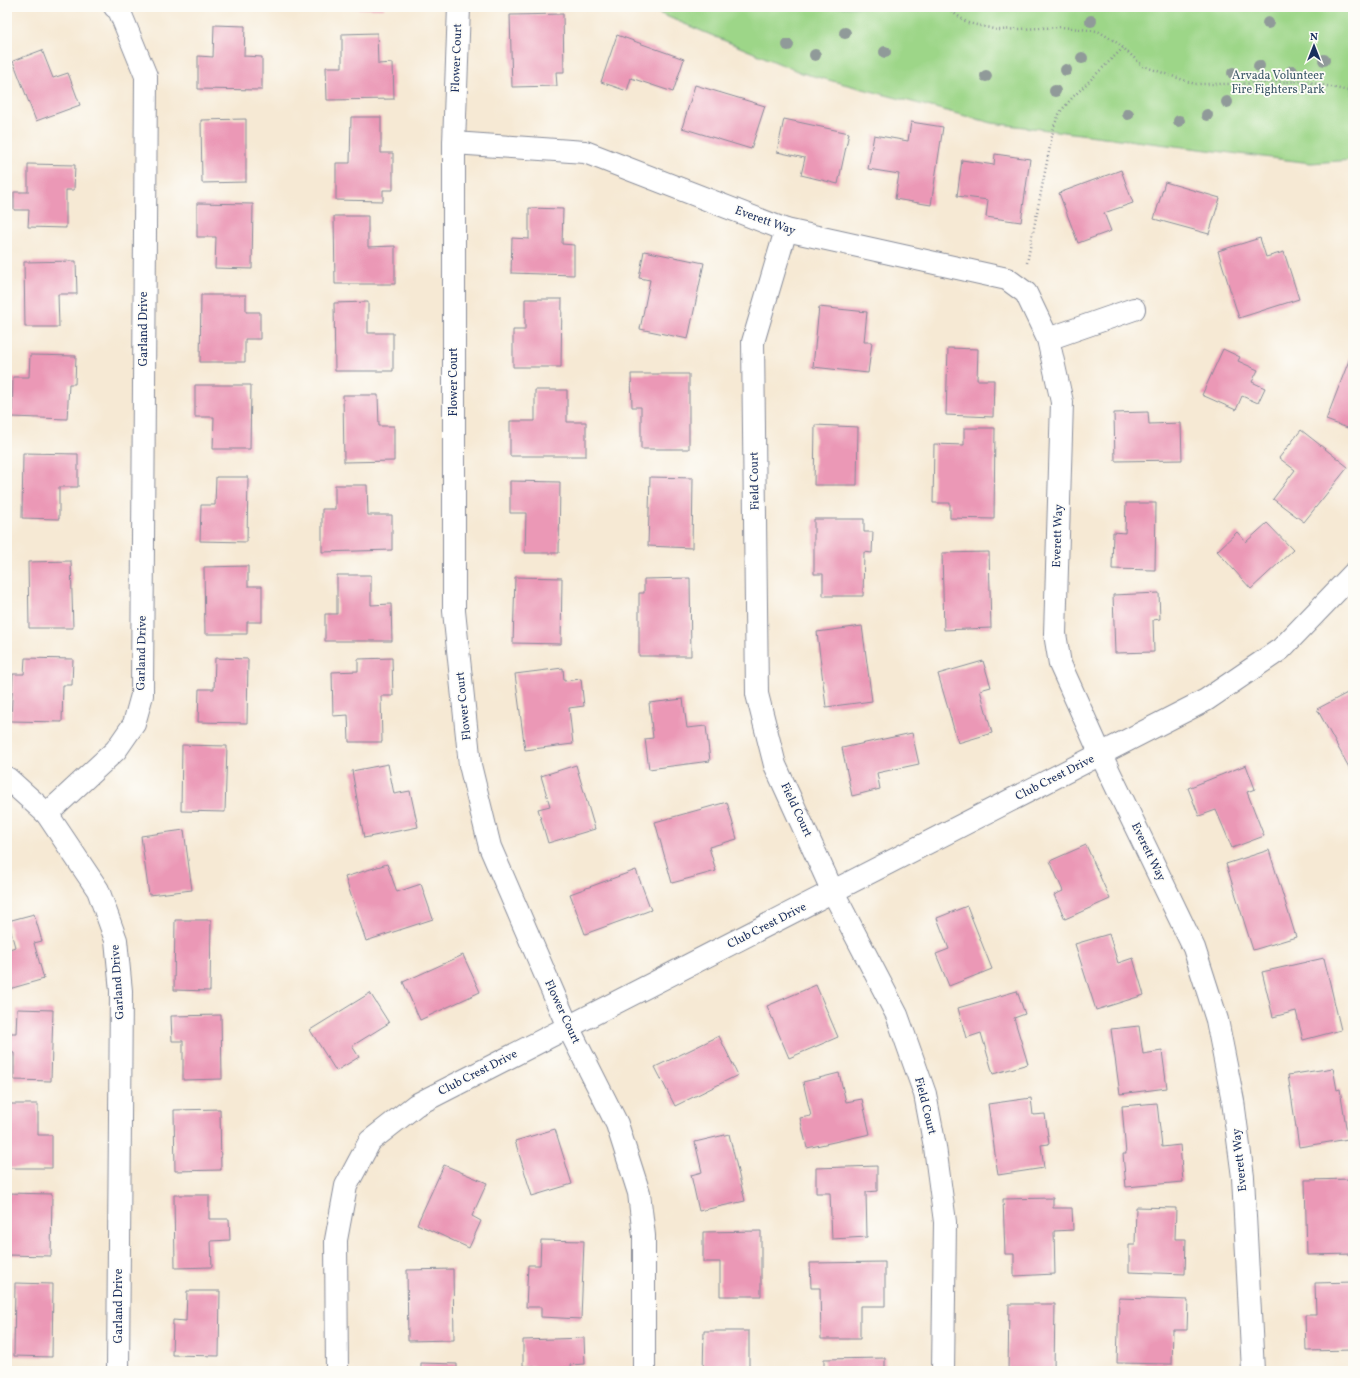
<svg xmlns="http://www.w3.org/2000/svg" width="1360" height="1378" font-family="Vollkorn,serif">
<rect width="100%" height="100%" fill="#fdfcf7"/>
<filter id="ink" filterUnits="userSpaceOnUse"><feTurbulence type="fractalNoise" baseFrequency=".025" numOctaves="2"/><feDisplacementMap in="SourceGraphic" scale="8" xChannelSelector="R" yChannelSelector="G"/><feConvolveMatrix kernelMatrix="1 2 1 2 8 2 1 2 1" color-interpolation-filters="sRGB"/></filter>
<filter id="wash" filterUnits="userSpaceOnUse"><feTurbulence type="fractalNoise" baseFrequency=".012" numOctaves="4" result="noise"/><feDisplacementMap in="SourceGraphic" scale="16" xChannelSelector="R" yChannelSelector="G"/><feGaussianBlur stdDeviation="0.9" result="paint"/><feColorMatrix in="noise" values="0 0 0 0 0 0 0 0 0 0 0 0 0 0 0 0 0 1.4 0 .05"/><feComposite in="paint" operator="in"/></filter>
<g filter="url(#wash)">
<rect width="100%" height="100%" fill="#f6e9d4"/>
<path fill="#9dd688" stroke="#5c8273" d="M644,7H1353V160L1311,163L992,123L802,73Z"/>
<g id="blocks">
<g fill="#eb98b6">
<path d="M340,7H384V9L340,8Z"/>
<path d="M563,14L564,72H556L557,86L512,87L510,15Z"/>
<path d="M214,25L245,26L244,56L262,57V90L198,89V56L213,57Z"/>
<path d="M377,33L378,64L393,63L394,99L327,100L326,67H342V34Z"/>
<path d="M617,35L684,59L673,92L631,78L627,91L601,82Z"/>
<path d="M42,50L53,78L68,73L80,105L36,121L13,61Z"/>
<path d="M695,85L765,106L751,149L682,128Z"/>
<path d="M351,117H381V153H393V190H383V201L336,200V163H350Z"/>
<path d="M246,119V182L202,183L201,120Z"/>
<path d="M784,119L849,133L838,184L801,175L805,158L777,152Z"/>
<path d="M911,122L943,127L931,205L895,199L899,174L868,169L874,135L908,141Z"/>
<path d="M995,154L1030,159L1021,222L986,217L988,200L957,196L962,160L994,165Z"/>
<path d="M28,164L75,165L74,190H66V228L28,227L29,210H14V192H28Z"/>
<path d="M1121,170L1133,203L1104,213L1111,231L1078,243L1059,193Z"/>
<path d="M1165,182L1220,198L1209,234L1154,219Z"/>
<path d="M197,203L253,204L252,269L215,268L216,237H197Z"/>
<path d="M529,208L563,209L562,244L574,245V275L511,273L512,238L529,239Z"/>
<path d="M334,216H368V247L395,246V284H335Z"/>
<path d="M1260,238L1266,257L1284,252L1299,299L1239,318L1218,251Z"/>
<path d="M644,251L704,263L688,339L640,329L650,280L639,278Z"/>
<path d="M76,261L77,294H58L59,327H25L24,262Z"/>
<path d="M201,295H246V312H260V339H245V362H200Z"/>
<path d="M525,299H562L561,367H513V330H525Z"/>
<path d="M368,302V333H393V371H335L334,303Z"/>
<path d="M819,307L867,312L864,342H872L868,373L813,367Z"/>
<path d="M948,348L978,349L977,380H994L993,417L946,415Z"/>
<path d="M1223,349L1240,357L1238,361L1258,370L1252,382L1265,388L1258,403L1242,396L1236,410L1202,395Z"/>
<path d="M1353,350V430L1326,420Z"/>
<path d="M30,355L76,356L75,384H69L67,419L12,417L13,377H29Z"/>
<path d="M631,374H689V449H641V407H632Z"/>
<path d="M195,385H251L250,449H213L214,417H195Z"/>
<path d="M535,390H567V422H586V456H510V421H535Z"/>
<path d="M343,395H378L379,426H394V461L344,462Z"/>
<path d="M1148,412L1149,424L1181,423L1182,460L1115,461L1114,413Z"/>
<path d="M815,425L858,427L857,485H814Z"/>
<path d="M964,428H995L994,519L950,518V503H933L934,444L964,445Z"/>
<path d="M1301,430L1348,467L1304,522L1273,499L1295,470L1279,458Z"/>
<path d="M23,453L78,454V487H59V519L22,518Z"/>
<path d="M216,477H248L247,542L200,541L201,505H215Z"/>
<path d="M650,477L693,478L692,548L648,546Z"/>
<path d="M510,481L560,482L559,553H525L526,513H510Z"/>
<path d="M335,485H367L368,515H392V550L322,552V509H335Z"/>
<path d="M1126,503H1156L1155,570L1112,569L1113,532L1125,533Z"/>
<path d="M814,519H864V532H873L872,553L864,552L863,596H823V574H814Z"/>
<path d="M1267,523L1293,550L1251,589L1217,551L1237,532L1246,542Z"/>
<path d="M989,552L991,628L944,630L942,553Z"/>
<path d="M71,561L73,628H29L28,562Z"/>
<path d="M248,566V586H262V622H247V634H205L204,567Z"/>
<path d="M337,575H371V605L391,604L392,641H325V614H337Z"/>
<path d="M515,577L562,578L561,644L513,643Z"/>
<path d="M690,578L691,656H639V593H644V579Z"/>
<path d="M1159,593L1160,619L1153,620L1154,652L1115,653L1113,595Z"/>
<path d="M862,626L872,701L826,707L817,632Z"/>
<path d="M25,658L73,659L72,685H63L62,722L11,721L13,674H24Z"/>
<path d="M215,658L248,659L247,723L198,722L199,689H214Z"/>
<path d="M392,658L393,696H381L382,742H349L348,715L333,716L332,672L358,671V659Z"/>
<path d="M983,661L991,687L980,690L992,733L958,743L938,674Z"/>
<path d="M563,668L564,681L581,679L584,706L569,708L573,744L525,750L515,674Z"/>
<path d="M1353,690V770L1351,771L1317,709Z"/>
<path d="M683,699L687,728L706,726L710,761L649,769L645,739L653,738L649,703Z"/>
<path d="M912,733L919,764L877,773L880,789L852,796L842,748Z"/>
<path d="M182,745L227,746L225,812L181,811Z"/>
<path d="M388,764L394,794L410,791L418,827L364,838L352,771Z"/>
<path d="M576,765L595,829L548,843L538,809L550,806L541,776Z"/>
<path d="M1246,765L1255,789L1247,792L1264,836L1232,848L1216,810L1199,816L1188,788Z"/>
<path d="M727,802L737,839L709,847L716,871L672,883L655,822Z"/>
<path d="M184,830L192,890L149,895L141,836Z"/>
<path d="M1086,845L1110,899L1065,919L1054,895L1063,891L1050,861Z"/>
<path d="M1269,850L1296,937L1253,950L1226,864Z"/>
<path d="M387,864L397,892L421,884L433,919L366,941L345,877Z"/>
<path d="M636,870L651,910L585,934L570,894Z"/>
<path d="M967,906L992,969L949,986L936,954L949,949L937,918Z"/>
<path d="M34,914L42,941L34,943L44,979L9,989L7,980V950L15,947L8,921Z"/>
<path d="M175,920H211L210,991L174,990Z"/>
<path d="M1109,934L1118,963L1133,958L1144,995L1096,1010L1075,944Z"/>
<path d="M463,955L480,992L420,1020L403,982Z"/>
<path d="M1324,958L1341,1030L1303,1040L1296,1011L1273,1017L1262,972Z"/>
<path d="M816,985L838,1037L789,1058L767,1006Z"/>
<path d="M1017,991L1025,1014L1014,1018L1028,1064L993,1074L981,1033L966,1038L958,1008Z"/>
<path d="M370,993L389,1023L352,1046L359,1057L336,1071L310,1030Z"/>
<path d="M17,1009L53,1010L51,1081L14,1080V1053L7,1052V1033H16Z"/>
<path d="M221,1015L222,1079L183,1080V1041H172L171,1016Z"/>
<path d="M1139,1026L1143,1054L1162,1051L1167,1088L1120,1094L1111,1029Z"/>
<path d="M719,1036L738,1075L675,1106L655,1067Z"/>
<path d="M1333,1068L1337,1090L1340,1089L1348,1139L1299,1147L1288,1075Z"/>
<path d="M839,1073L846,1102L862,1099L870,1134L807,1148L800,1118L811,1116L803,1082Z"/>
<path d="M1031,1098L1033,1115L1045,1114L1049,1144L1041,1145L1044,1168L998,1175L988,1104Z"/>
<path d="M1157,1103L1162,1147L1180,1145L1183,1182L1126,1187L1123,1154H1126L1122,1106Z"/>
<path d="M7,1104H38V1135H52V1168H7Z"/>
<path d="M220,1109L221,1170L175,1171L174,1110Z"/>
<path d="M555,1129L572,1184L532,1196L515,1141Z"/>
<path d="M729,1134L745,1201L699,1211L691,1175L702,1172L695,1142Z"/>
<path d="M444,1165L487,1183L472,1216L481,1221L469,1248L417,1224Z"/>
<path d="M877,1166V1191L866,1192L867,1237L832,1239L830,1193H816V1168Z"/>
<path d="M1353,1179V1254L1307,1255L1305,1180Z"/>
<path d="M7,1193L52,1194L51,1256L7,1255Z"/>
<path d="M174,1195H209V1219H229L230,1240L211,1241L212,1267L175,1268Z"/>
<path d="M1053,1198V1208H1072L1073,1230L1054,1231L1055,1274L1014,1276V1254H1005L1003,1199Z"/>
<path d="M1136,1207L1176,1208L1175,1239H1186L1185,1274L1129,1272V1245H1135Z"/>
<path d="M761,1231V1296H720V1262H703V1232Z"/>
<path d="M541,1240L584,1241L581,1319L541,1317V1307H526L528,1265H540Z"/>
<path d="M885,1262V1306H860V1339H821L820,1288H811L810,1263Z"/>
<path d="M453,1269L454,1340L408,1341L407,1270Z"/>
<path d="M1353,1282V1350L1306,1351L1305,1315H1316L1315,1283Z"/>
<path d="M15,1283L53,1284L52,1357L14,1356Z"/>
<path d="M187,1291H220L219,1356L172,1355L173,1320L186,1321Z"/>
<path d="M1119,1298L1188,1300L1187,1330H1173L1172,1364L1117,1363Z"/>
<path d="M1009,1304H1055L1054,1371H1008Z"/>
<path d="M704,1331H749V1371H703Z"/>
<path d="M584,1338L585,1364L570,1365L571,1371H534V1366H523V1340Z"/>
<path d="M885,1358V1371H824V1359Z"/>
<path d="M421,1363L457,1364V1371H421Z"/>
</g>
</g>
</g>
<g filter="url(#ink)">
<use href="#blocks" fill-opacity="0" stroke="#888c99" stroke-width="1"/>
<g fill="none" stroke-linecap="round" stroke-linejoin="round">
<g stroke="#888c99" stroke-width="24">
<g id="minor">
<path d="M459,7L454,143V611L470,765L490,847L568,1027L617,1124L639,1193L644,1236V1371"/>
<path d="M454,143L585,152L786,230L1007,279L1026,293L1048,339L1062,402L1055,634L1060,664L1101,755L1194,948L1217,1020L1233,1101L1243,1177L1253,1371"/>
<path d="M786,230L753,342L757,694L775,765L833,892L897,1015L925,1094L935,1147L945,1222L943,1371"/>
<path d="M1048,339L1134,309"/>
<path d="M7,778L47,814L98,890L116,940L121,991L118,1371"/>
<path d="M47,814L116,750L134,724L142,695L146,76L119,10L115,7"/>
<path d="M337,1371L336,1240L346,1186L370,1141L416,1105L1206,700L1281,649L1353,574"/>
</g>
</g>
<g stroke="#888c99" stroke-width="2.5" stroke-dasharray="1 3" stroke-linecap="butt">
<path d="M945,7L968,23L998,30L1062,27L1098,31L1119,44L1143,66L1195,84H1235L1305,81L1353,92"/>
<path d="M1027,263L1054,126L1060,112L1072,98L1123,48"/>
</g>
<use href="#minor" stroke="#fff" stroke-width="22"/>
</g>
<g fill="#909a99">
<circle cx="1091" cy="21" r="6"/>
<circle cx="1268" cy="23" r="6"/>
<circle cx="845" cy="33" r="6"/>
<circle cx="788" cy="45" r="6"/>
<circle cx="885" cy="52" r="6"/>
<circle cx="815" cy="55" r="6"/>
<circle cx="1082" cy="58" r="6"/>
<circle cx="1324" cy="60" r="6"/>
<circle cx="1259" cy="66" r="6"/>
<circle cx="1066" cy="70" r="6"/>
<circle cx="1292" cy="71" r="6"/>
<circle cx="1233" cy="73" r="6"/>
<circle cx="986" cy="76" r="6"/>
<circle cx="1055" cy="91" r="6"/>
<circle cx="1227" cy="102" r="6"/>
<circle cx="1128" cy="114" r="6"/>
<circle cx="1207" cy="115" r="6"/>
<circle cx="1179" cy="121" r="6"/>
</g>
</g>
<g text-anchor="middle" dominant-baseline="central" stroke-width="3.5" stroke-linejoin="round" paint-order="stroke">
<g font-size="12" fill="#1b2f5e" stroke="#fdfcf7">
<text transform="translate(457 58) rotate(-88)">Flower Court</text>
<text transform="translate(765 221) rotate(20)">Everett Way</text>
<text transform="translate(144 329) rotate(-90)">Garland Drive</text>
<text transform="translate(454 382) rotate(-90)">Flower Court</text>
<text transform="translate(755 481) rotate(-91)">Field Court</text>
<text transform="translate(1058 536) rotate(-88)">Everett Way</text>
<text transform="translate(142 653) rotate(-89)">Garland Drive</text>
<text transform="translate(464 706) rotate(-96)">Flower Court</text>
<text transform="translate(1055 778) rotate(-27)">Club Crest Drive</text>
<text transform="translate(796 810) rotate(65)">Field Court</text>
<text transform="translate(1148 852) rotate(64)">Everett Way</text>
<text transform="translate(767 926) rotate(-27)">Club Crest Drive</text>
<text transform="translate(118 982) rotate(-94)">Garland Drive</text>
<text transform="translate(562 1012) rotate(65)">Flower Court</text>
<text transform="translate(478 1073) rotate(-27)">Club Crest Drive</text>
<text transform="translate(925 1106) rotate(76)">Field Court</text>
<text transform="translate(1240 1160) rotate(-96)">Everett Way</text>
<text transform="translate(119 1306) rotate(-90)">Garland Drive</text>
</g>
<g font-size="12" fill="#3c5968" stroke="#fdfcf7">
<text x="1278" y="76">Arvada Volunteer<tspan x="1278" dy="14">Fire Fighters Park</tspan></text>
</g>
</g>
<rect width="1360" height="1378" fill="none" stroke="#fdfcf7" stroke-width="24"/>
<g transform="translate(1314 46)" stroke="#fdfcf7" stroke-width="3" paint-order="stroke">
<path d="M0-3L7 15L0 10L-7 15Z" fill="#1b2f5e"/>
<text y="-6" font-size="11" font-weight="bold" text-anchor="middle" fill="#1b2f5e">N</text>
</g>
</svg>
